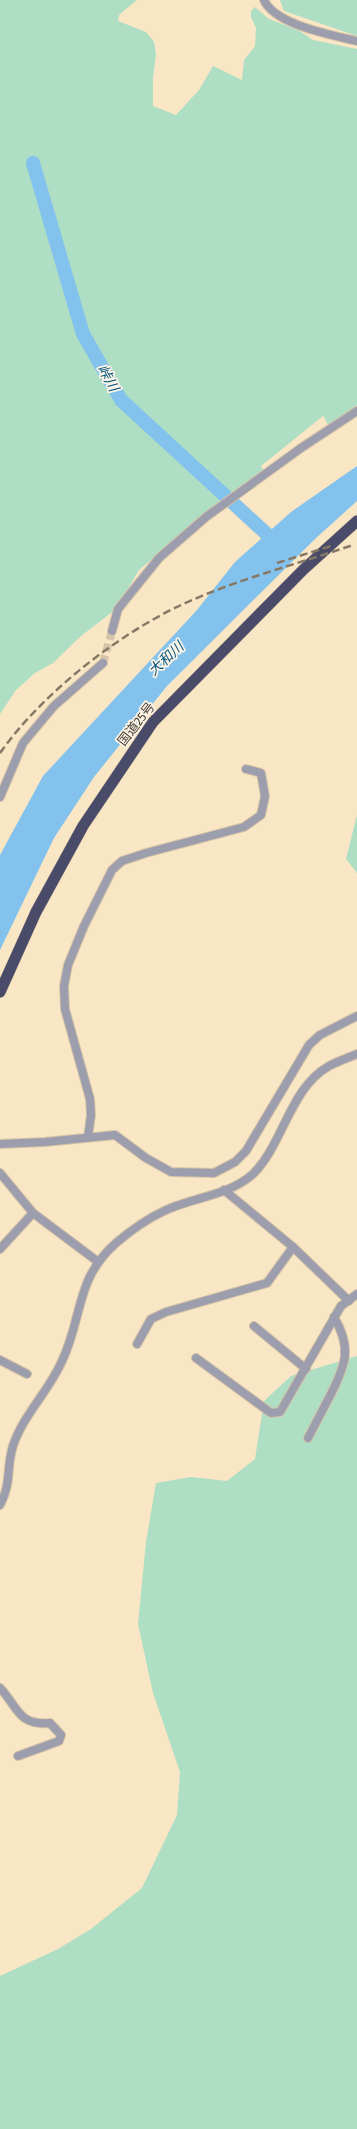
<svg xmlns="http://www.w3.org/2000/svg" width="357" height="2129" font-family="'Fira Sans Condensed','Noto Sans JP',sans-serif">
<rect width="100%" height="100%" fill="#f9e6c5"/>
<g fill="#aedec3">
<path d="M0,0H137L119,15L118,21L146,32L154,42L156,54L153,78V106L176,115L199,90L213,66L242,80L244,60L255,46L256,28L251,17V11L255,7L269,19L298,30L313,40L357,49V405L329,426L323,416L261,466L264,471L178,537L139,570L116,609L81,636L53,663L35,673L25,682L16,690L0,714Z"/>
<path d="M280,0H357V36L284,11Z"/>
<path d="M357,815V873L346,859Z"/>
<path d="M357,1356V2129H0V1976L58,1949L91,1929L142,1888L177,1815L180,1772L153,1693L138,1624L146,1542L156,1483L191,1477L227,1481L255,1459L264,1401L291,1376Z"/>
</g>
<path fill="#83c2ec" d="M357,466V501L316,538L167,686L94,777L54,838L0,950V855L43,776L197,610L235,562L291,512Z"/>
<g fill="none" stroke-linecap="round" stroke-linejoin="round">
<path stroke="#83c2ec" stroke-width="14" d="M33,163L83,334L121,400L271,538"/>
<path stroke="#d5c4a7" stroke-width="8" stroke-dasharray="8 4" stroke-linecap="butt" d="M103,663L112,631"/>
<g stroke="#d5c4a7" stroke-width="10">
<g id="minor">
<path d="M264,0C275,25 332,35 357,41"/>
<path d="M112,631L118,609L159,558L206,517L301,448L357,411"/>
<path d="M0,797L23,743L54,706L103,663"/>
<path d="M88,1137L91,1115L90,1099L65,1009L64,986L68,965L84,926L112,870L122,861L146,853L244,827L261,815L265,796L261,773L246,769"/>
<path d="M0,1144L45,1142L115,1135L146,1158L171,1172L214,1173L235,1162L246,1151L309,1045L320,1035L357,1016"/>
<path d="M0,1173L33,1213L97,1261"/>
<path d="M224,1190L293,1247L349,1301"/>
<path d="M0,1249L33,1213"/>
<path d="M254,1326L306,1369"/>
<path d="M137,1344L151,1319L166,1312L267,1283L293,1247"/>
<path d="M196,1358L271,1413L280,1412L341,1306L357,1294"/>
<path d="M0,1360L27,1374"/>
<path d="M308,1438C316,1423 323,1409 331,1394C346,1364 352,1348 334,1317"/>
<path d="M0,1505C12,1482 6,1468 13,1446C23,1415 49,1391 62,1361C83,1317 75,1279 116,1243C130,1231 147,1219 164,1211C192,1197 230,1196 254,1173C284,1142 290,1088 329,1066C338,1061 348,1058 357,1054"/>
<path d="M0,1688C18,1707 18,1726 50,1723L61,1735L59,1741L18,1756"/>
</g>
</g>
<g stroke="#d5c4a7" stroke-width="12">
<path id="highway" d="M0,992L36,912L83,826L153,722L304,569L357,521"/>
</g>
<use href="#minor" stroke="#9d9ead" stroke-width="8"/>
<use href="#highway" stroke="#4a4b69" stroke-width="11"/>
<g stroke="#857965" stroke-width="2.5" stroke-dasharray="8 4" stroke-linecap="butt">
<path d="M277,563L331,546"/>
<path d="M0,753C41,695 114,637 179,606C234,580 295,565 353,545"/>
</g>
</g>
<g text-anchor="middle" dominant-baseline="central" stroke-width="3.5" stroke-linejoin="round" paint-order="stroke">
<g font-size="13" fill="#443c2f" stroke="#fcf4e7">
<text transform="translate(136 724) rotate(-52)">国道25号</text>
</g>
<g font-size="14" font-style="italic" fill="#00537b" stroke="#fcf4e7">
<text transform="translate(108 378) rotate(61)">峠川</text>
<text transform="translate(166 659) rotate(-43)">大和川</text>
</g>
</g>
</svg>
